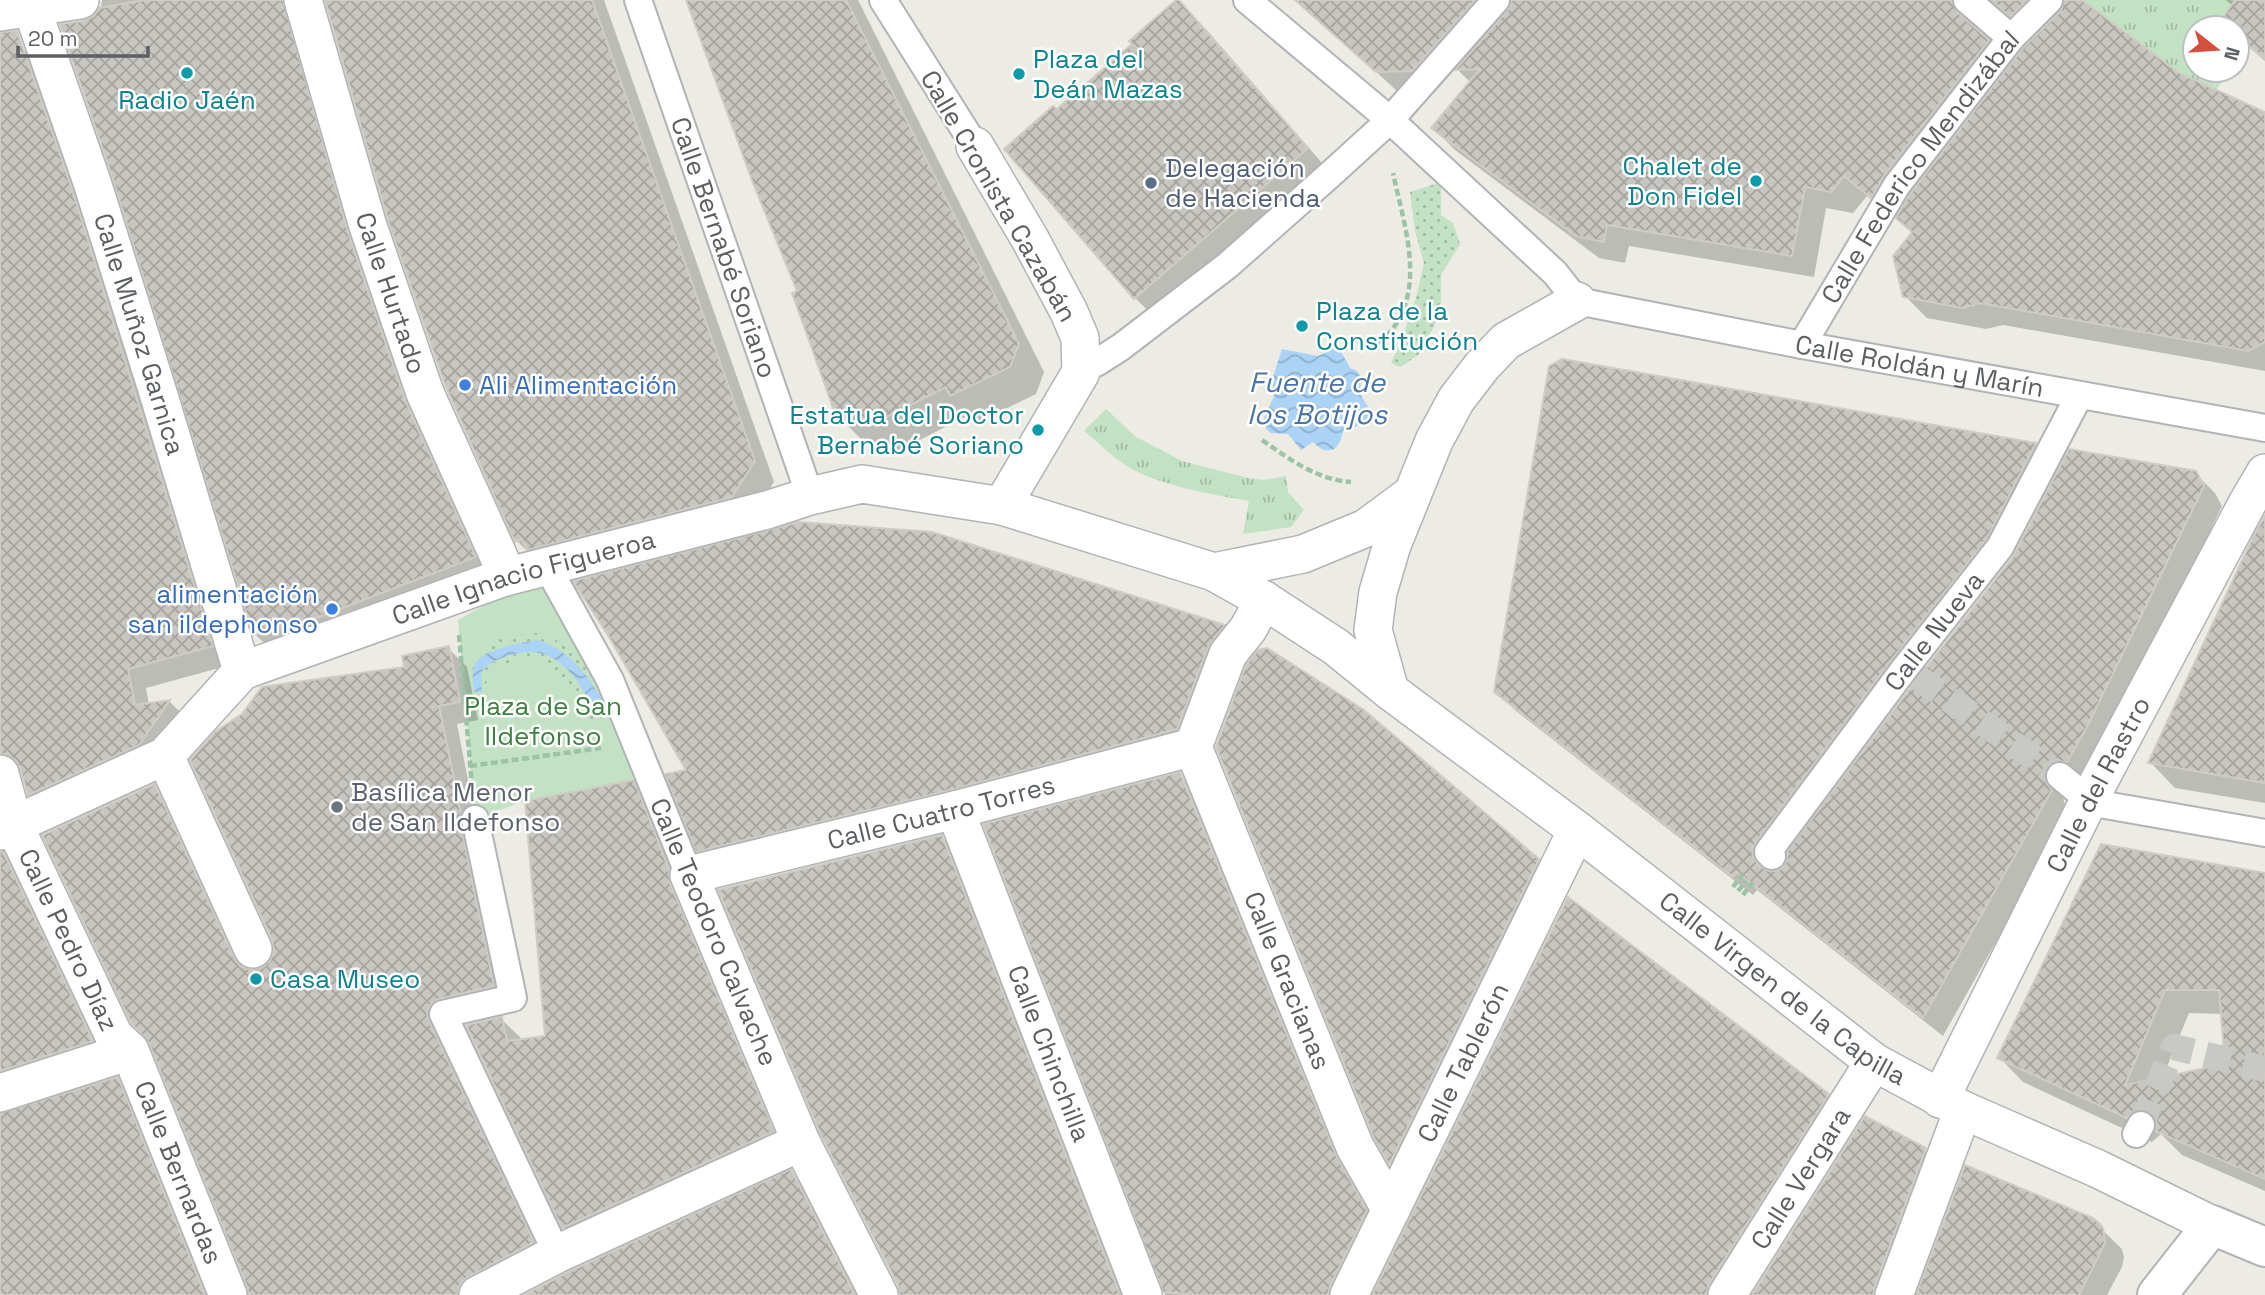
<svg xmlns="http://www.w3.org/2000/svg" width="2265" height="1295" font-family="'Space Grotesk',sans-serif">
<defs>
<pattern id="grass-tufts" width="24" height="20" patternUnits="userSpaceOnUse" patternTransform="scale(1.75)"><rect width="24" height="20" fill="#c3e1c3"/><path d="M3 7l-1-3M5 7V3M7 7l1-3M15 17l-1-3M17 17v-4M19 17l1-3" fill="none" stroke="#a2baa2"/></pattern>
<pattern id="garden-dots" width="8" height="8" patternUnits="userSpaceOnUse" patternTransform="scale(1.75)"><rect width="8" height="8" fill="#c3e1c3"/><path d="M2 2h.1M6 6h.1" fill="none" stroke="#a2baa2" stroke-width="1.8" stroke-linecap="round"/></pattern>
<pattern id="water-waves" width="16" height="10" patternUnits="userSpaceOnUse" patternTransform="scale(1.75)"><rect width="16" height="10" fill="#abd3f5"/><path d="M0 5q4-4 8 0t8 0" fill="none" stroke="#8eaeca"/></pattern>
<pattern id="building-cross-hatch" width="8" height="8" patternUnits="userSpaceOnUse" patternTransform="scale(1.75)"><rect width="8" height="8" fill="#c8c6c0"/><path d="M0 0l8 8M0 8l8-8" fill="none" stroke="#a6a49f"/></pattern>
</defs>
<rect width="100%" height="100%" fill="#ecebe4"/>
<g fill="url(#grass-tufts)">
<path d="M2082,0H2230L2234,2L2220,22L2227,28H2195V70H2230L2214,93L2202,83L2179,73Z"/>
<path d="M1106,409L1136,437L1182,461L1248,478L1264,480L1286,476L1288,492L1304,510L1291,527L1243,534L1249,501C1214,495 1157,485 1127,466C1112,457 1098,442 1084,431Z"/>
</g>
<path fill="#c3e1c3" d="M549,570L651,782L636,780L525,801L475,819L458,620Z"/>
<g fill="url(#garden-dots)">
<path d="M1441,182V215L1453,223L1460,244L1441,275V304L1434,327L1419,354L1401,367L1391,363L1401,341L1416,298L1424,263L1415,231L1410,192Z"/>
<path d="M539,633C576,644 595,676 608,709C595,686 569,644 540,641C529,640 512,645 502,648C483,654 477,656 473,676C468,641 512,634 539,633Z"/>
<path d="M533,651C567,658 583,691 600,718L593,723C582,703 559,662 534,659C528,658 519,661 513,662C487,669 487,678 483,702L481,672C494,657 514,654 533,651Z"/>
</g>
<g fill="url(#water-waves)">
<path d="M1338,346L1350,368L1357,371L1361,376L1360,394L1376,419L1343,431C1340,450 1328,458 1313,442L1301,450L1288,434L1271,433L1266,429L1264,418L1274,396L1263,385L1273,377L1282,349L1318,356Z"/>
<path d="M538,640C572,651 591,680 608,709L600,718C580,685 560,642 515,654C501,658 491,660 481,672L482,692H474C473,683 471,672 475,664C482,649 524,642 538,640Z"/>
</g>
<g fill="#0003" fill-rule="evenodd">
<path d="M102,0H316L495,577L275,654L255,634L84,22L94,18L101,8Z"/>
<path d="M327,0H604L774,482L752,517L537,561L517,541Z"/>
<path d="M688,0H858L1044,372L1036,394L978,422L971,414L896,452L864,442L837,415L799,292Z"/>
<path d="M1299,0H2079L2178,74L2265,114V371L2003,325L1986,329L1927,318L1905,296L1913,233L1895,215L1894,218L1867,196L1853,213L1826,208L1814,277L1629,246L1625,263L1599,258L1455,150L1433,128L1471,83L1456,68L1435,92L1399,93ZM1994,6L2001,9L2035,39L2012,65L1974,28L1973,19Z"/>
<path d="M2226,0H2265V61L2237,37V28H2228L2233,6Z"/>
<path d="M1178,1L1206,29L1335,178L1164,326L1135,298L1057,112L1134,44Z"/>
<path d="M0,33L8,34L27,53L31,67L47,83L230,665L146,688L149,705L170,702L188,720L48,813L29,794L23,772H15L0,785Z"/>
<path d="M1562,360L2036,445L2055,464L1911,678L1774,862L1771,873H1777L1785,868L2195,473L2215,493L2222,506L2108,742L2087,781L2063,793L2064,802L2070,810L1943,1036L1757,890L1753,895L1516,711L1496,692Z"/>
<path d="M2265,519V803L2175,788L2151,763Z"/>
<path d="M1224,626L1248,651L1202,754L723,876L698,851L688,772Z"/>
<path d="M448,648L467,667L478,720L457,724L512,1005L459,1017L552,1262L487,1295H250L154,786L173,805L249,971L263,969L272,962L406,669Z"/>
<path d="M1180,774L1199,793L1385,1231L1354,1295H1165Z"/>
<path d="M633,782L652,801L791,1150L583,1246L564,1227L468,1026L501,1019L520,1037L521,1041L547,1038Z"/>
<path d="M942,837L961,856L1131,1295H901Z"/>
<path d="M0,853H3L22,872L111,1060L0,1104Z"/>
<path d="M1538,860L1560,882L1411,1184L1391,1164L1376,1137Z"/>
<path d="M2265,875V1191L2182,1155L2161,1134L2152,1142L2023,1082L1999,1057ZM2189,1013L2223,1014L2227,1066L2162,1079Z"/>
<path d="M117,1079L136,1098L215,1295H0V1115Z"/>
<path d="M1828,1096L1847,1114L1733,1295H1374Z"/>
<path d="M1925,1150L1944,1169L1897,1295H1754Z"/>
<path d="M791,1172L810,1191L863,1295H527Z"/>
<path d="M2092,1220L2122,1249L2124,1257L2122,1267L2107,1295H1918Z"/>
</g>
<g fill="url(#building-cross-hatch)" stroke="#d0ccc3" stroke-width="2" fill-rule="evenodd">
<path d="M145,0H283L347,229L405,400L476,557L316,618L253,635L112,176L60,24L84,21L94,16L99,8Z"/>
<path d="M325,0H592L755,461L732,497L527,550L522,539L515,542L445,385L387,217Z"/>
<path d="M686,0H846L1019,344L1010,367L950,396L946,387L868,426L836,416L792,293L797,291L753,183Z"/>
<path d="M1176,0H1179L1308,148L1134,299L1004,149L1053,106L1057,109L1132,44L1129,41Z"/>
<path d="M1295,0H1475L1412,71L1376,72Z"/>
<path d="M1511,0H1952L1957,12L1989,40L1884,175L1871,198L1844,176L1831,192L1805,187L1792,256L1607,225L1604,242L1576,236L1431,128L1480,69L1455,70L1508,10Z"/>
<path d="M1991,0H2027L2010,17Z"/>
<path d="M2064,0H2082L2179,73L2265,112V342L2248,351L1980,303L1963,308L1903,297L1893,256L1912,232L1896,218L1910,194L2023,48L2061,11Z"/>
<path d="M2235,0H2265V59L2237,36V28H2227L2220,22Z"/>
<path d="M17,31L72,189L213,646L128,669L135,705L170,700L139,745L28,795L20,768L15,760L6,754H0V32Z"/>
<path d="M1562,359L2036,443L1987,538L1892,659L1755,843L1752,850L1753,857L1761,867L1769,871H1777L1784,867L1787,859V852L1918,678L2013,557L2069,449L2196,471L2204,486L2089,723L2067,762L2055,761L2048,766L2045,773V781L2052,790L1923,1018L1737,872L1733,877L1494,692L1549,366Z"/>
<path d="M2265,515V783L2148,763L2253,537Z"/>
<path d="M799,522L932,532L1225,625L1208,647L1177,729L950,790L696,852L665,774L686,770L609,637L573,581Z"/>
<path d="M449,646L460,702L439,706L461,813L460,822L494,986L439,999L431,1004L427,1012L429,1021L534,1242L468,1277L460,1284L457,1295H249L247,1287L149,1043L131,1023L42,835L155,784L234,958L240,966L250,970L262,968L270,961L274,952L272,940L190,760L216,731L242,714L262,687L404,667L402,656Z"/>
<path d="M1267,648L1364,710L1539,859L1389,1165L1374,1138L1216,747L1246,665L1258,650Z"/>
<path d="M1180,772L1336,1155L1367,1210L1330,1286L1328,1295H1200L1163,1292L983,824Z"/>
<path d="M634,780L669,869L670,883L774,1131L562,1228L466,1025L502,1017L507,1041L545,1036L525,801Z"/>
<path d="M942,835L1120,1295H900L898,1285L820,1133L718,890Z"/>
<path d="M2101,844L2265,873V1179L2155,1131L2157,1124L2155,1118L2148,1111L2141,1109L2134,1111L2127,1118L1997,1058ZM2165,990H2219L2225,1064L2125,1085Z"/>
<path d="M3,851L93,1041L0,1071V852Z"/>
<path d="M1568,897L1829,1094L1709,1284L1706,1295H1372Z"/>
<path d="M118,1077L205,1295H0V1113Z"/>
<path d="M1865,1116L1926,1148L1874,1288V1295H1752Z"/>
<path d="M1965,1165L2093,1218L2100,1224L2103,1228L2105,1243L2079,1295H1916Z"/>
<path d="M791,1169L855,1295H524L566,1273Z"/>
</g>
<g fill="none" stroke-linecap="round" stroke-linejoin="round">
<g stroke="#c8c8c4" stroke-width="26" stroke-dasharray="26 13" stroke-linecap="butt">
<path d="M1917,677L2060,776"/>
<path d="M2141,1125L2174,1047L2265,1069"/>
</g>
<g stroke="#b1b4b7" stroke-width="30">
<g id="pedestrian">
<path id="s1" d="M638,0L810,496"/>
<path d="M883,0L975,146"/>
<path id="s2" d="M1247,0L1390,120L1555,273L1577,301L1802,345L2265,428"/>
<path d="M1967,0L2011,38"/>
<path id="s3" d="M1802,345L1897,185L2011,38L2049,0"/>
<path d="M1096,363L1121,347L1228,265L1333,172L1390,120L1496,0"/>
<path d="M549,570L610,680L689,875"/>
<path d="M2060,776L2078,791"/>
<path d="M2105,805L2265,833"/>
<path d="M475,819L513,998L443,1014L557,1254"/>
<path id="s4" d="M1772,856L1768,852L1905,668L2000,547L2079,396"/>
<path d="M2136,1134L2141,1125"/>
</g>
</g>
<g stroke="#b1b4b7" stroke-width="40">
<g id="minor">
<path id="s5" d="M29,0L92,182L156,386L242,671"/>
<path id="s6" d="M303,0L367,223L425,393L503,566L505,577"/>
<path d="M0,12L80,0"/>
<path d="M975,146L1030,239L1069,312L1080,338L1081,372L1002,506"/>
<path d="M1214,572L1303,554L1366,528L1412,494"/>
<path d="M1390,691L1373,630L1378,592L1392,545L1434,441L1456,400L1482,366L1506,341L1577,301"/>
<path id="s7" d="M1193,747L1355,1147L1391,1210"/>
<path d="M1193,747L1228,654L1248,629L1264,600"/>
<path d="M165,756L253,949"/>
<path id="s8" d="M0,774L14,825L114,1036L130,1051L228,1295"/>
<path id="s9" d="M955,810L1143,1295"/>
<path id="s10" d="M0,831L165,756L242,671L505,577L767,510L810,496L862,484L1002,506L1214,572L1264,600L1336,647L1390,691L1577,830L1874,1062L1963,1110L2098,1169L2212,1225"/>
<path d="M0,1093L130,1051"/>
<path id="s11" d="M1940,1099L2090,798L2248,502L2265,473"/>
<path d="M478,1295L557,1254L801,1142"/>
<path id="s12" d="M879,1295L801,1142L689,875L955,810L1193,747"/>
<path id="s13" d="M1349,1295L1577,830"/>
<path id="s14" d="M1727,1295L1874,1062"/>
<path d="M1894,1295L1963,1110"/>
</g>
</g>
<g stroke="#b1b4b7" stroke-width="42">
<path id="tertiary" d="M2157,1295L2212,1225L2265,1247"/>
</g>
<g stroke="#9cc2a8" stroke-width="4.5" stroke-dasharray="7 3.5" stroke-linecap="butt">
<path d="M1371,350C1433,305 1406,234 1393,173"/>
<path d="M1262,440C1291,460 1315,479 1351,482"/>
<path d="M459,635L472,786"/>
<path d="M470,766L601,748"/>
<path d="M1733,887L1743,874"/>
<path d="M1738,891L1746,881"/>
<path d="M1743,895L1753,882"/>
</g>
<use href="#pedestrian" stroke="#fff" stroke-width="26"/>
<use href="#minor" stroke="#fff" stroke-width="37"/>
<use href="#tertiary" stroke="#fff" stroke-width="38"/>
</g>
<g fill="#0f9aa8" stroke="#fff" stroke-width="2.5">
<circle cx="187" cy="73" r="7"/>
<circle cx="1019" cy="74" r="7"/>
<circle cx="1756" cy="181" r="7"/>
<circle cx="1302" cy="326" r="7"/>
<circle cx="1038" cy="430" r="7"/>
<circle cx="256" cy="979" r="7"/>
</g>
<circle fill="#5c6f8a" stroke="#fff" stroke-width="2.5" cx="1151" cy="183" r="7"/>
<g fill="#3f7fe0" stroke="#fff" stroke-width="2.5">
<circle cx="465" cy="385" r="7"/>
<circle cx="332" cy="609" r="7"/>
</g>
<circle fill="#6b7280" stroke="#fff" stroke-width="2.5" cx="337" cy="807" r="7"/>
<g text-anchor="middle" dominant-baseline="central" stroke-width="5" stroke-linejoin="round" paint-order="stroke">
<g font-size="26" fill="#0d838f" stroke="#fff" text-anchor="start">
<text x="1033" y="59">Plaza del<tspan x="1033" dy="30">Deán Mazas</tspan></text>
<text x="187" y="100" text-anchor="middle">Radio Jaén</text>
<text x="1742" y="166" text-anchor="end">Chalet de<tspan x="1742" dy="30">Don Fidel</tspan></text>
<text x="1316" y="311">Plaza de la<tspan x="1316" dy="30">Constitución</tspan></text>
<text x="1024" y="415" text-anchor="end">Estatua del Doctor<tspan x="1024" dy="30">Bernabé Soriano</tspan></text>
<text x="270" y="979">Casa Museo</text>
</g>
<g font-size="26" fill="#4e5e75" stroke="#fff" text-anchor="start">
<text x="1165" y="168">Delegación<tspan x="1165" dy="30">de Hacienda</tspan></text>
</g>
<g font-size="26" fill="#5c5f62" stroke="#fff">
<text stroke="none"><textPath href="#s3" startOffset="214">Calle Federico Mendizábal</textPath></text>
<text transform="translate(999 196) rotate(60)">Calle Cronista Cazabán</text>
<text stroke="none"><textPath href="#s1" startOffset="262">Calle Bernabé Soriano</textPath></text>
<text stroke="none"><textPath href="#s6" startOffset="306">Calle Hurtado</textPath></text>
<text stroke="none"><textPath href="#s5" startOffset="352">Calle Muñoz Garnica</textPath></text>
<text stroke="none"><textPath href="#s2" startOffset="796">Calle Roldán y Marín</textPath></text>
<text stroke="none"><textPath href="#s10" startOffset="593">Calle Ignacio Figueroa</textPath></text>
<text stroke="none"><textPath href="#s4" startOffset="282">Calle Nueva</textPath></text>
<text stroke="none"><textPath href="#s11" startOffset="352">Calle del Rastro</textPath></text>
<text stroke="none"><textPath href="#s12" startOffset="721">Calle Cuatro Torres</textPath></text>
<text transform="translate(714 932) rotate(67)">Calle Teodoro Calvache</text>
<text stroke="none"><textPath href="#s8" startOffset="180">Calle Pedro Díaz</textPath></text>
<text stroke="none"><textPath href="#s7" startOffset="252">Calle Gracianas</textPath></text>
<text stroke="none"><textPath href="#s10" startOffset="2014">Calle Virgen de la Capilla</textPath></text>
<text stroke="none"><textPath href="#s9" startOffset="261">Calle Chinchilla</textPath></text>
<text stroke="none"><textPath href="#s13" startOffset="259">Calle Tablerón</textPath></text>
<text stroke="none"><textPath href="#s8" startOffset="439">Calle Bernardas</textPath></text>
<text stroke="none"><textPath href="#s14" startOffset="138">Calle Vergara</textPath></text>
</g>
<g font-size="26" fill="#366cbe" stroke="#fff" text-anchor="start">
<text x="479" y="385">Ali Alimentación</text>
<text x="318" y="594" text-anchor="end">alimentación<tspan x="318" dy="30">san ildephonso</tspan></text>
</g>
<g font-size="26" fill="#3e7f42" stroke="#fff">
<text x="543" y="706">Plaza de San<tspan x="543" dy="30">Ildefonso</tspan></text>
</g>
<g font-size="26" fill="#5b616d" stroke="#fff" text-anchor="start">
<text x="351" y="792">Basílica Menor<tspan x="351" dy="30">de San Ildefonso</tspan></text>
</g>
<g font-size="28" font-style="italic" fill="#4b75a5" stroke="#fff">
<text x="1317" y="382">Fuente de<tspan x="1317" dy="32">los Botijos</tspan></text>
</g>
</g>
<g transform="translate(2216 49) rotate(107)"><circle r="33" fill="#ffffff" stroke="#bebfc0" stroke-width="2"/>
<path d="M0-5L12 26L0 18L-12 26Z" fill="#d54f41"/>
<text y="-10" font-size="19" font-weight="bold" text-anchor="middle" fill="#5c5f62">N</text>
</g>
<path d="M18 46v10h130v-10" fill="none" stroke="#5c5f62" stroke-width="3.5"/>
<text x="28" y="46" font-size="21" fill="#5c5f62" stroke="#ffffff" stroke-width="5" paint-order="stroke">20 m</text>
</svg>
